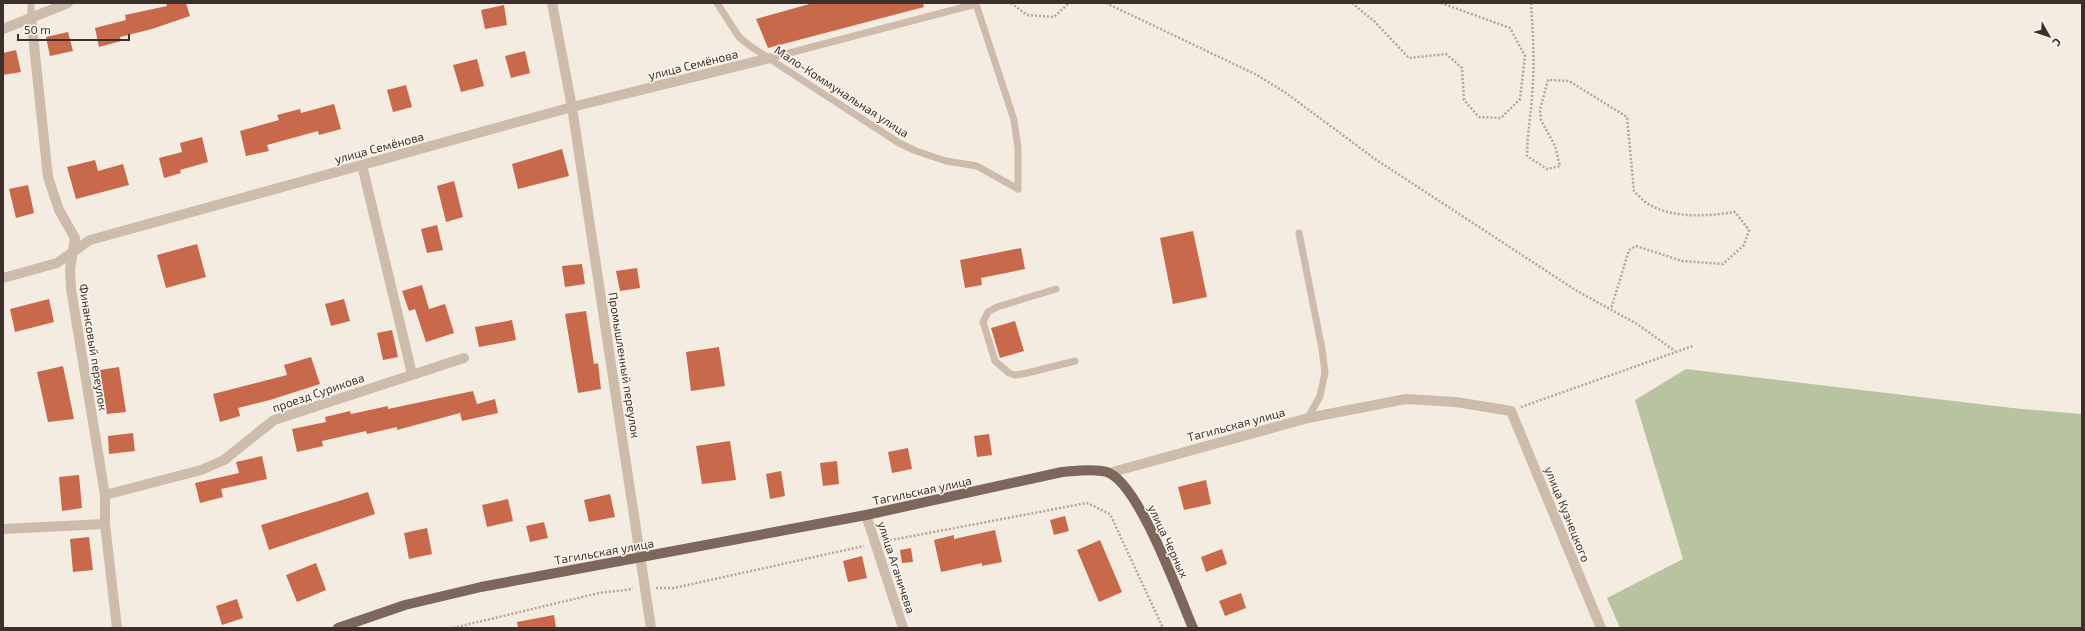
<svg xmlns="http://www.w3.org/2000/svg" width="2085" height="631" font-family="'Exo 2',sans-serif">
<rect width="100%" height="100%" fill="#f4ebe1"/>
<path fill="#b8c4a0" d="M1686,369L2012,408L2082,414V628H1620L1607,598L1683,559L1635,400Z"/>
<g fill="#c8694b">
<path d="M166,3H186L190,16L152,29L120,37L121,41L99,47L95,28L126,20L125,15L167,6Z"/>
<path d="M813,3H923L924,7L768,48L756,19Z"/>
<path d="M504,5L507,25L485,29L481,10Z"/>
<path d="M68,32L73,51L50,56L46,37Z"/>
<path d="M16,50L21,72L3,75V53Z"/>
<path d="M525,51L530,73L511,78L505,56Z"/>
<path d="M477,59L484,86L461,92L453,65Z"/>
<path d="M406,85L412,107L393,112L387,90Z"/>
<path d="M334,104L341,129L319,135L318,131L267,145L269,151L246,156L240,131L279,120L277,115L300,109L301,113Z"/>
<path d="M202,137L208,162L180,170L181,173L164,178L159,158L182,152L180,143Z"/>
<path d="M562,149L569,176L518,189L512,164Z"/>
<path d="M95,160L98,171L123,164L129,185L76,199L67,167Z"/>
<path d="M454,181L463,217L446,222L437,186Z"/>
<path d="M28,185L34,213L16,218L9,189Z"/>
<path d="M437,225L443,250L427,253L421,229Z"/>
<path d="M1193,231L1207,297L1173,304L1160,238Z"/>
<path d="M197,244L206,277L166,288L157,255Z"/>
<path d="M1021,248L1025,269L981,278L982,285L965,288L960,260Z"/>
<path d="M582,264L585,284L565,287L562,266Z"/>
<path d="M637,268L640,288L620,291L616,271Z"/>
<path d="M422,285L429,309L445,304L454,333L426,342L415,309L409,311L402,291Z"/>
<path d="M49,299L54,322L15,332L10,309Z"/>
<path d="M344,299L350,321L331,326L325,304Z"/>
<path d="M586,311L594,364L598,363L601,389L578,393L565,314Z"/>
<path d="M512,320L516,340L479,347L475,327Z"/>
<path d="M1015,321L1024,351L1000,358L991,328Z"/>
<path d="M392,330L398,357L383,360L377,333Z"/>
<path d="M719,347L725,386L691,391L686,352Z"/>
<path d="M311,357L320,384L270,400L238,408L240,416L220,422L213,394L287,375L284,365Z"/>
<path d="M63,366L74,419L48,422L37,372Z"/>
<path d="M119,367L126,412L107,414L100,370Z"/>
<path d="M473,391L477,404L495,399L498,413L462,421L460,413L397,430V427L367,434L366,431L322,441L323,446L297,452L292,429L326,422L325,417L350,411L351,414L388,406V409Z"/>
<path d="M133,433L135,451L109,454L108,436Z"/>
<path d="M989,434L992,455L977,457L974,436Z"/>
<path d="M730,441L736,480L702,484L696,446Z"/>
<path d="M908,448L912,469L892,473L888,452Z"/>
<path d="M262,456L267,479L221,489L223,497L200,503L195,483L239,473L236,462Z"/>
<path d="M837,461L839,484L823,486L820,463Z"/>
<path d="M781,471L785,496L770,499L766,474Z"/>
<path d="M79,475L82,508L62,511L59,477Z"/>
<path d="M1206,480L1211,504L1184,510L1178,487Z"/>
<path d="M368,492L375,514L269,550L261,525Z"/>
<path d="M610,494L615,517L589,522L584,500Z"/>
<path d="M508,499L513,521L487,527L482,505Z"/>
<path d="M1065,516L1069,531L1054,535L1050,520Z"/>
<path d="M544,522L548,538L530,542L526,526Z"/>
<path d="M427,528L432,554L409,559L404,533Z"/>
<path d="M995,530L1002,562L982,566V563L941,572L934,540L954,535V539Z"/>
<path d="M89,537L93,570L73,572L70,539Z"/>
<path d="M1100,540L1122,592L1099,602L1077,550Z"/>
<path d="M911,548L913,562L902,563L900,550Z"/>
<path d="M1222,549L1227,564L1206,572L1201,557Z"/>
<path d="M862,556L867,578L848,582L843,561Z"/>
<path d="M316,563L326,590L297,602L286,575Z"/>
<path d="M1241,593L1246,608L1225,616L1219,601Z"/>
<path d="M237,599L243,618L222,625L216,606Z"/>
<path d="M554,615L556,628H518L517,622Z"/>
</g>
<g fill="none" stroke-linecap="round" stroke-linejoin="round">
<g stroke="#b9a596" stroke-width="2.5" stroke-dasharray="2 2" stroke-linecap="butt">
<path d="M1011,3L1027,15L1054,17L1069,3"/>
<path d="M1106,3L1257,75L1286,93L1375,159L1577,291L1637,324L1675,351"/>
<path d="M1352,3L1375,22L1409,58L1446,54L1462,68L1464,100L1479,117L1501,118L1520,99L1525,56L1510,28L1441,3"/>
<path d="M1531,3C1533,34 1535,64 1532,95C1531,116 1527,135 1527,156L1547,169L1560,166L1555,146L1541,120L1540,110L1548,80L1569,81L1627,117L1634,191C1639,196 1644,202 1650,205C1675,219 1708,216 1735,212L1749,230L1744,245L1723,264L1682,261L1636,246L1629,250L1611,309"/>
<path d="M1521,407L1693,346"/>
<path d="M886,541L1087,503L1110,514L1163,628"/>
<path d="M656,588H674L864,546"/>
<path d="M453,628L599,593L633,589"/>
</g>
<g stroke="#cdbbac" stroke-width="7">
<path d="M31,3V17"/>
<path d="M717,3L739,37L750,46L899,143L916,151L946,161L977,166L1018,189"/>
<path d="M770,58L976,4L1014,120L1018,148V189"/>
<path d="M1299,233L1322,349L1325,373L1320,396L1308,418"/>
<path d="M1056,289L997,307L988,312L983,322L995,361L1009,373L1015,375L1027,373L1075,361"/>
</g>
<g stroke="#cdbbac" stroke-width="10">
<path d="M552,3L572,107L651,628"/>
<path d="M3,29L68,3"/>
<path d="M362,165L412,374"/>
<path d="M3,278L57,263L90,240L572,107L770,58"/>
<path d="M1109,473L1308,418L1406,399L1456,402L1511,411L1601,628"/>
<path d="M105,495L201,470L224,460L274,420L464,358"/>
<path d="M866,515L903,628"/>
<path d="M3,529L105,524"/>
</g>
<path stroke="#cdbbac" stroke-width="10" d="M31,17L48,177L59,210L75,238L70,269L71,289L105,495V524L117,628"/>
<path stroke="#7d675c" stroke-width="10" d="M338,628L405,605L481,587L866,515L1062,472C1075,471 1094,468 1107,472C1139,483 1179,596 1193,628"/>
</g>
<g text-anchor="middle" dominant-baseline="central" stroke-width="3" stroke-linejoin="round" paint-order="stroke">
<g font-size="12" fill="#3b302b" stroke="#fbf5ee">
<text transform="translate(693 64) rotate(-14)">улица Семёнова</text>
<text transform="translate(842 91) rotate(33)">Мало-Коммунальная улица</text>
<text transform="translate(379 147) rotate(-15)">улица Семёнова</text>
<text transform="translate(94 347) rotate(81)">Финансовый переулок</text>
<text transform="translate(625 365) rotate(81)">Промышленный переулок</text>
<text transform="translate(318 392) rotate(-19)">проезд Сурикова</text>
<text transform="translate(1236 424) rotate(-15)">Тагильская улица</text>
<text transform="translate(922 490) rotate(-12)">Тагильская улица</text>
<text transform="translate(1568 514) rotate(68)">улица Кузнецкого</text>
<text transform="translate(1169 541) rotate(65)">улица Черных</text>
<text transform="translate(604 551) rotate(-10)">Тагильская улица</text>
<text transform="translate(897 567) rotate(72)">улица Аганичева</text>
</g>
</g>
<rect width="2085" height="631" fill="none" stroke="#3b302b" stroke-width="8"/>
<g transform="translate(2049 36) rotate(129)" stroke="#fbf5ee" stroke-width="3" paint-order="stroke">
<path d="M0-3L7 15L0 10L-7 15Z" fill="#3b302b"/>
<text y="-6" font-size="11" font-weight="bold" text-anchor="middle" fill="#3b302b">С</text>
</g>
<path d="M18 34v6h111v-6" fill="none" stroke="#3b302b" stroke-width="2"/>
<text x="24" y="34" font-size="12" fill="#3b302b" stroke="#fbf5ee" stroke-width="3" paint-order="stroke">50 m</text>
</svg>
